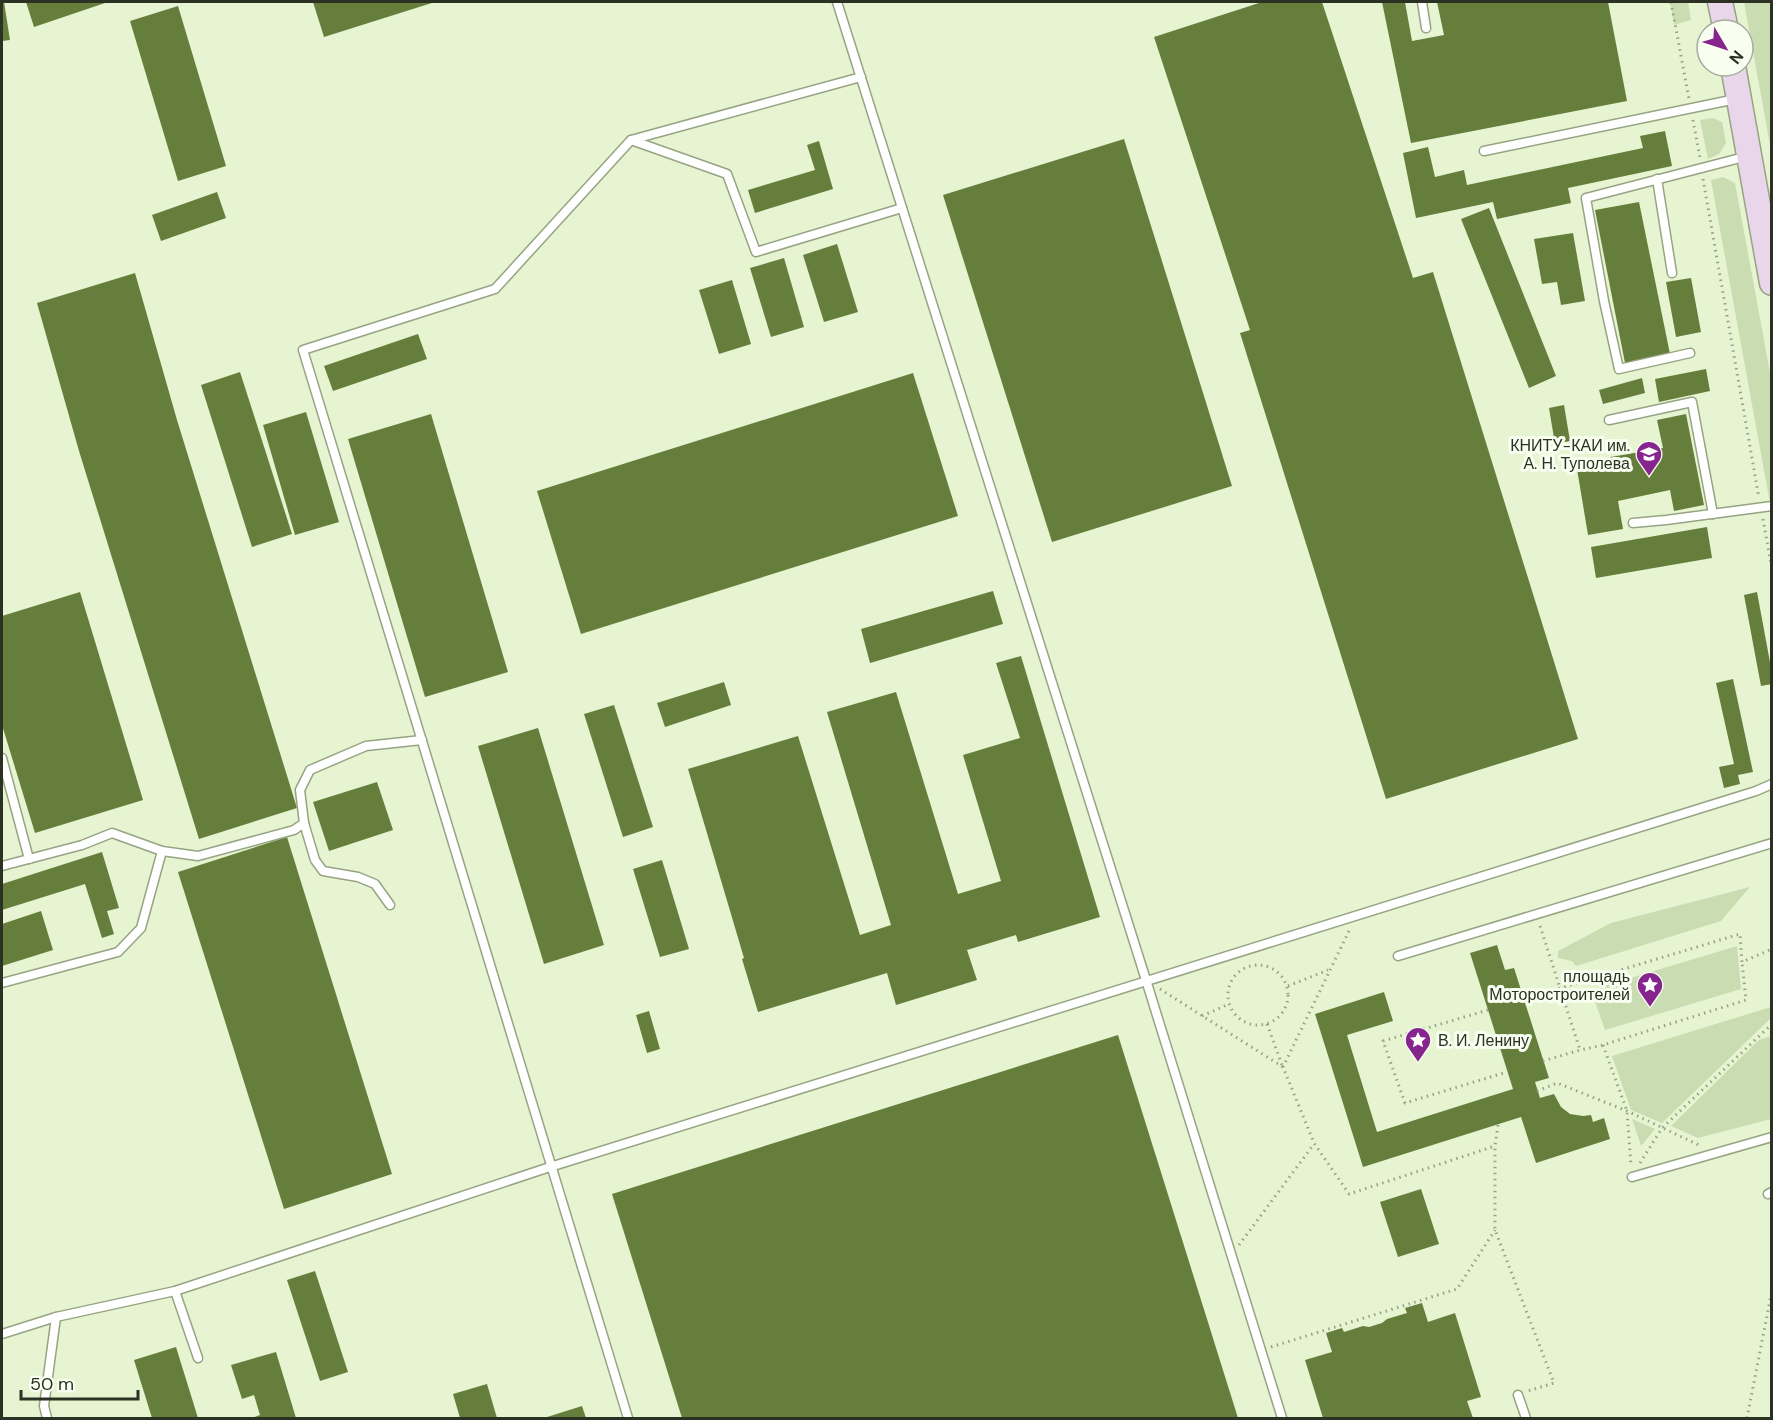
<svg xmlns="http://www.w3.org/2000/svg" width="1773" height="1420" font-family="'DM Sans',sans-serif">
<rect width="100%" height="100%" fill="#e6f4d1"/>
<g fill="#cadcb1">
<path d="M1670,2H1688L1691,20L1674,25Z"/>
<path d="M1744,2H1771V150Z"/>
<path d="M1713,118L1722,122L1726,143L1719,154L1708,159L1700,120Z"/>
<path d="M1723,177L1735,183L1771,378L1772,502L1770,503L1711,180Z"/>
<path d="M1750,887L1721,921L1576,966L1572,961L1558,958V951L1611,923Z"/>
<path d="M1737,946L1741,989L1605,1030L1591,990Z"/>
<path d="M1771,1007V1018L1662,1123L1631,1110L1612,1056Z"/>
<path d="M1771,1036V1119L1698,1138L1671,1126L1759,1040Z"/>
<path d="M1632,1119L1655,1129L1641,1146Z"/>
</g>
<g fill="#667e3b">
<path d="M2,2H4L10,40L2,41Z"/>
<path d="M26,2H108L34,27Z"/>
<path d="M313,2H435L324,37Z"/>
<path d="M1262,2H1322L1413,278L1433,272L1578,739L1386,799L1240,333L1250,330L1154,37Z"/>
<path d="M1382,2H1405L1412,41L1444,35L1437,2H1608L1627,101L1411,143Z"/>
<path d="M178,6L226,166L178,181L130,21Z"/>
<path d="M1665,131L1672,166L1568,188L1571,203L1497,219L1493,202L1416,218L1403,153L1428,147L1435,177L1464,170L1467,185L1643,148L1640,136Z"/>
<path d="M1124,139L1232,486L1052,542L943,195Z"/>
<path d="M819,141L833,189L755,213L748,190L815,170L807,145Z"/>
<path d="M217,192L226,218L161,241L152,215Z"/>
<path d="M1639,202L1670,354L1625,363L1595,210Z"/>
<path d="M1489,208L1556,376L1529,388L1461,219Z"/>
<path d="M1573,233L1585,301L1561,305L1557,282L1542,284L1534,239Z"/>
<path d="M837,244L858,312L824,322L803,255Z"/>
<path d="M784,258L804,327L771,337L750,268Z"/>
<path d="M135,273L177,420L297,808L199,839L79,451L37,303Z"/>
<path d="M1691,278L1701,332L1676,337L1666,282Z"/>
<path d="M732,280L751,344L719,354L699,290Z"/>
<path d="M418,334L427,359L333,391L324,366Z"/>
<path d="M1706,369L1710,391L1659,402L1655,379Z"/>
<path d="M240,372L292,534L252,547L201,385Z"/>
<path d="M913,373L958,516L581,634L537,491Z"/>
<path d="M1642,378L1645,393L1603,404L1599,390Z"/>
<path d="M1564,405L1570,441L1555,444L1549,408Z"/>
<path d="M306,412L339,522L295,535L263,425Z"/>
<path d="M431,414L508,672L425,697L348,439Z"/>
<path d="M1686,414L1704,505L1674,511L1670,490L1618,501L1623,529L1588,535L1576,463L1663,448L1657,420Z"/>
<path d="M1707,527L1712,558L1596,578L1591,547Z"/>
<path d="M993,591L1003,624L870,663L861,629Z"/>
<path d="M80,592L143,800L35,833L2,725V616Z"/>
<path d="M1757,592L1772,673V684L1761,686L1744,595Z"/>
<path d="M1021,656L1100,917L1018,942L1016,935L967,950L977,980L896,1005L887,973L758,1012L742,959L744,958L688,769L798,736L860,935L891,925L827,712L896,692L958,894L1001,881L963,755L1020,738L996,663Z"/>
<path d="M1733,679L1753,772L1738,775L1740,784L1724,788L1719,767L1734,764L1716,683Z"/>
<path d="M724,682L731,705L665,727L657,703Z"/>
<path d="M614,705L653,827L623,837L584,714Z"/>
<path d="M538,728L604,945L544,964L478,746Z"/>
<path d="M377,782L393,830L329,851L313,802Z"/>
<path d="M287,837L392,1174L284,1209L178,872Z"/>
<path d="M102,852L119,908L107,911L114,934L102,938L85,884L2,910V884Z"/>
<path d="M662,860L689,949L660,957L633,869Z"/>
<path d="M41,911L53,950L2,966V924Z"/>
<path d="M1497,945L1505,970L1514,968L1549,1078L1535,1082L1540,1098L1554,1094L1561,1107L1570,1114L1583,1116L1591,1115L1593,1122L1604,1118L1610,1139L1536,1163L1521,1117L1363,1167L1315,1014L1384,992L1393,1021L1347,1035L1377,1132L1513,1089L1470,953Z"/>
<path d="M649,1011L660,1049L647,1053L636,1015Z"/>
<path d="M1118,1035L1238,1418H682L612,1194Z"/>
<path d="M1421,1189L1439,1244L1398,1257L1380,1202Z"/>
<path d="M315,1271L348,1372L320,1381L287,1280Z"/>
<path d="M1422,1303L1428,1322L1455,1313L1481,1397L1467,1401L1473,1418H1323L1305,1360L1332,1352L1326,1333L1342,1328L1344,1332L1363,1326L1369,1327L1382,1323L1387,1319L1407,1313L1405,1308Z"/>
<path d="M176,1347L198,1418H152L134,1360Z"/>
<path d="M276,1352L296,1418H252L260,1415L254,1395L242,1399L231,1365Z"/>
<path d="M487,1384L497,1418H460L453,1394Z"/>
<path d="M582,1406L586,1418H544Z"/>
</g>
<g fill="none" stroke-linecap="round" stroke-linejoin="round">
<g stroke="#96a483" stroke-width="11">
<g id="service">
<path d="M837,2L1146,980L1282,1418"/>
<path d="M1422,2L1426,28"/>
<path d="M631,140L727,174L756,252L902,208"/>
<path d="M1484,151L1736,99"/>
<path d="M1657,179L1672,273"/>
<path d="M1690,353L1619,369L1604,301L1586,198L1748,156"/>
<path d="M1609,420L1692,402L1713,514"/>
<path d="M1633,523L1666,520L1772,506"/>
<path d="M2,758L29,859"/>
<path d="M304,823L315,860L323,871L358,877L375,884L390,905"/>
<path d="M2,866L82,845L112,833L162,851L198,856L294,830L304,823L300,790L310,770L366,746L422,740"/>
<path d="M1398,956L1772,843"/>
<path d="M2,983L118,952L141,928L162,851"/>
<path d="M1632,1177L1772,1137"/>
<path d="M1768,1194L1772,1192"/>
<path d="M175,1291L198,1358"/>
<path d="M2,1334L56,1317L175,1291L550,1167L1756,791L1772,784"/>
<path d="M1518,1395L1526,1418"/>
<path d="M47,1418L44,1406L56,1317"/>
<path d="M628,1418C518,1063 414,706 303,350L495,289L631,140L861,77"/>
</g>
</g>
<g stroke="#96a483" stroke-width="27">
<g id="secondary">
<path d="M1720,2L1726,30"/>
<path d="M1733,66L1772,283"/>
</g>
</g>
<g stroke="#98a288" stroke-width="3" stroke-dasharray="1.5 4.5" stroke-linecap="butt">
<path d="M1671,2L1689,99"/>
<path d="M1693,120L1700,158"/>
<path d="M1703,179L1759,498"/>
<path d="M1763,519L1772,570"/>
<path d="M1540,926L1580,1050"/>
<path d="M1349,931L1283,1067L1314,1143L1349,1194L1495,1146"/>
<circle cx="1258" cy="995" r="30"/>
<path d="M1288,986L1328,970"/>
<path d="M1160,989L1283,1067"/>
<path d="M1524,999L1740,934L1742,962L1772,949"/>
<path d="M1488,1010L1383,1041L1405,1103L1507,1072"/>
<path d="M1202,1016L1229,1004"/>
<path d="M1267,1024L1282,1065"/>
<path d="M1603,1045L1627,1111L1631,1166"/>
<path d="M1543,1061L1580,1050L1603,1045L1746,1000L1742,962"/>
<path d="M1537,1091L1557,1083L1627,1111L1701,1146"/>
<path d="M1498,1125L1495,1146V1230L1554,1383L1528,1391"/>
<path d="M1640,1163L1662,1128L1772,1024"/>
<path d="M1239,1245L1314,1144"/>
<path d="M1271,1347L1457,1289L1495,1230"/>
<path d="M1747,1418L1772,1290"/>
</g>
<use href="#service" stroke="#fff" stroke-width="8"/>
<use href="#secondary" stroke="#ead6eb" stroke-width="24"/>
</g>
<defs>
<g id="university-pin" transform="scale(1.35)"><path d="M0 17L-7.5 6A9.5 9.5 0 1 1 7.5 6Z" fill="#87258e" stroke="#f8fef0"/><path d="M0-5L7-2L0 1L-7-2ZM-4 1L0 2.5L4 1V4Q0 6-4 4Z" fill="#fff"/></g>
<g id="sight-pin" transform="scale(1.35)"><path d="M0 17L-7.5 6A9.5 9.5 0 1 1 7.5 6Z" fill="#87258e" stroke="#f8fef0"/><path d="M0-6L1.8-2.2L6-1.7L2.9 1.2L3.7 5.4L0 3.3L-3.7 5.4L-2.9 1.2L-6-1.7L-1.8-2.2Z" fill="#fff"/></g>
</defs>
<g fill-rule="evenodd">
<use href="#university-pin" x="1649" y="454"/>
<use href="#sight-pin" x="1650" y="985"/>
<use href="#sight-pin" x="1418" y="1040"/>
</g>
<g text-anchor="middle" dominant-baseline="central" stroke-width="6" stroke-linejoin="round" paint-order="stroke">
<g font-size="16" fill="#2b3123" stroke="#f8fef0" text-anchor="end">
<text x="1630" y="445">КНИТУ-КАИ им.<tspan x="1630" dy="18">А. Н. Туполева</tspan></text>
<text x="1630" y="976">площадь<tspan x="1630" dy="18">Моторостроителей</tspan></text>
<text x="1438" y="1040" text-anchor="start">В. И. Ленину</text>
</g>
</g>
<rect width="1773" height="1420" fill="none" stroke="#2b3123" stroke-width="6"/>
<g transform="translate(1725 48) rotate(129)"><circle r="28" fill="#f8fef0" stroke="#a6ac9e" stroke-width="1.5"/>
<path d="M0-4.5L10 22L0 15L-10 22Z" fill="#87258e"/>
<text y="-9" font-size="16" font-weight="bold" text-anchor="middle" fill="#2b3123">N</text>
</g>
<path d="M21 1390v9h117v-9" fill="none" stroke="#2b3123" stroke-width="3"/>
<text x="30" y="1390" font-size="18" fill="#2b3123" stroke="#f8fef0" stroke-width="4.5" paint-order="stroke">50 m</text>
</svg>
